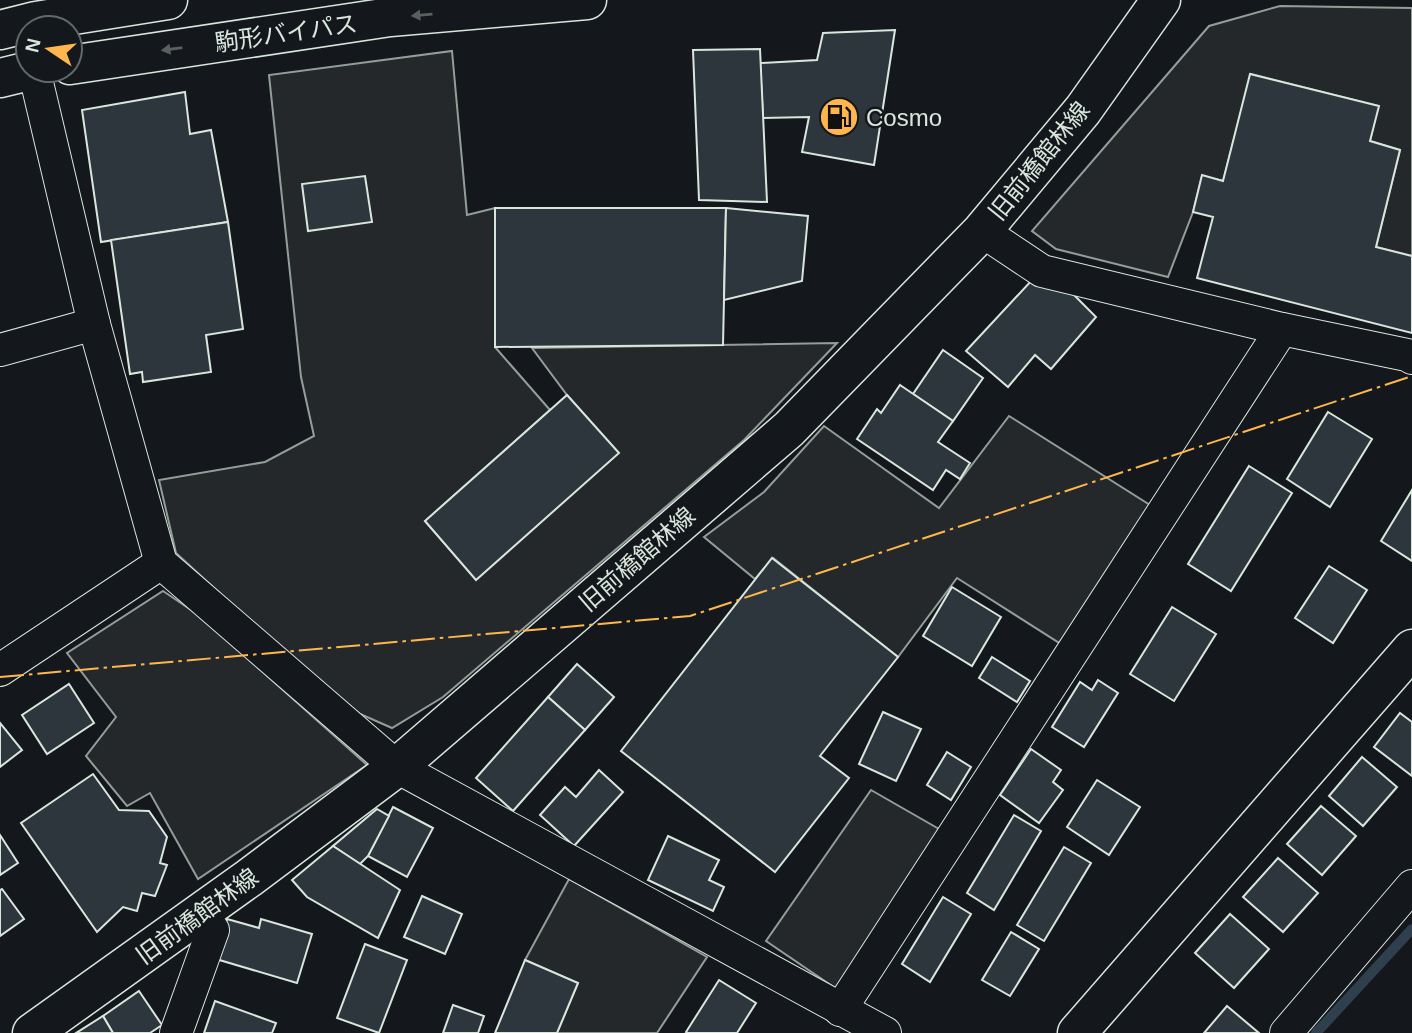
<svg xmlns="http://www.w3.org/2000/svg" width="1412" height="1033" font-family="Arial,'Noto Sans JP',sans-serif">
<rect width="100%" height="100%" fill="#14181c"/>
<g fill="#24282b" stroke="#939e99" stroke-width="2">
<path d="M1280,6L1412,8V256L1376,247L1400,150L1370,141L1378,106L1251,74L1223,181L1202,176L1193,212L1168,277L1056,249L1032,231L1209,26Z"/>
<path d="M452,51L467,215L495,208V347L550,410L425,521L476,579L618,453L567,395L532,348L837,343L744,440L443,697L392,728L342,706L176,553L159,480L265,462L314,436L301,377L269,75Z"/>
<path d="M1009,416L1150,505L1061,644L957,578L898,657L773,558L755,579L704,537L764,492L824,426L939,508Z"/>
<path d="M163,591L200,616L367,765L198,879L150,793L127,806L86,756L116,717L67,653Z"/>
<path d="M871,790L946,833L841,992L766,941Z"/>
<path d="M569,879L707,957L657,1033H557L578,983L525,960Z"/>
</g>
<g fill="none" stroke-linecap="round" stroke-linejoin="round">
<path stroke="#2f3f4d" stroke-width="10" d="M1316,1033L1412,929"/>
</g>
<g fill="#2c363c" stroke="#d8e6dc" stroke-width="2">
<path d="M895,30L874,165L802,152L809,117L763,118L760,63L817,60L823,33Z"/>
<path d="M760,49L767,202L699,200L693,50Z"/>
<path d="M1250,74L1379,106L1370,141L1400,150L1376,247L1412,256V333L1197,278L1213,217L1193,212L1202,175L1223,181Z"/>
<path d="M185,92L190,134L211,130L228,222L101,242L82,110Z"/>
<path d="M365,176L372,222L308,231L302,184Z"/>
<path d="M495,208H726L723,345L495,347Z"/>
<path d="M726,208L808,216L802,281L724,300Z"/>
<path d="M228,222L243,329L206,335L211,372L143,382L142,372L130,374L111,240Z"/>
<path d="M1032,280L1068,289L1096,317L1051,369L1035,355L1008,387L966,351Z"/>
<path d="M943,350L983,378L953,421L913,394Z"/>
<path d="M900,385L953,421L938,442L970,463L960,479L946,470L933,490L857,439L877,409L881,413Z"/>
<path d="M567,395L619,453L476,580L425,521Z"/>
<path d="M1328,412L1372,439L1330,507L1287,479Z"/>
<path d="M1249,466L1292,493L1231,591L1188,564Z"/>
<path d="M1412,490V561L1381,541Z"/>
<path d="M772,558L898,657L820,756L849,778L775,872L621,751Z"/>
<path d="M1329,566L1367,590L1333,643L1295,618Z"/>
<path d="M952,587L1001,617L972,666L923,636Z"/>
<path d="M1172,607L1216,634L1174,701L1130,674Z"/>
<path d="M992,657L1030,681L1017,702L979,678Z"/>
<path d="M577,664L614,697L585,730L548,697Z"/>
<path d="M1098,680L1118,693L1084,747L1052,727L1080,682L1092,690Z"/>
<path d="M69,684L94,723L47,754L22,715Z"/>
<path d="M548,697L585,730L513,811L476,778Z"/>
<path d="M883,712L921,729L896,781L859,764Z"/>
<path d="M1400,713L1412,722V776L1374,747Z"/>
<path d="M0,723L22,750L0,767Z"/>
<path d="M1031,749L1061,770L1053,782L1063,790L1039,823L1000,795Z"/>
<path d="M947,752L971,767L951,800L927,785Z"/>
<path d="M1362,757L1397,787L1363,826L1329,796Z"/>
<path d="M599,770L623,792L574,846L540,815L565,787L576,797Z"/>
<path d="M93,774L119,810L149,811L167,837L160,863L167,865L155,896L142,893L137,911L123,907L97,932L21,823Z"/>
<path d="M1097,780L1140,807L1109,855L1067,827Z"/>
<path d="M1321,806L1356,836L1322,875L1287,844Z"/>
<path d="M393,807L433,828L407,877L368,856Z"/>
<path d="M377,809L389,816L368,856L360,864L333,846Z"/>
<path d="M1014,815L1041,831L994,910L967,893Z"/>
<path d="M0,835L18,863L0,875Z"/>
<path d="M668,836L719,860L709,880L724,887L713,911L648,880Z"/>
<path d="M333,846L400,890L378,938L307,897L292,880Z"/>
<path d="M1064,847L1091,863L1044,941L1017,925Z"/>
<path d="M1278,858L1318,893L1283,932L1243,897Z"/>
<path d="M2,889L24,919L0,936V890Z"/>
<path d="M422,896L462,914L445,954L404,937Z"/>
<path d="M943,897L971,914L930,982L902,964Z"/>
<path d="M1230,914L1269,949L1234,988L1195,953Z"/>
<path d="M227,919L259,928L261,919L312,934L297,983L216,959Z"/>
<path d="M1011,932L1039,949L1010,996L982,980Z"/>
<path d="M365,944L407,960L379,1033L337,1018Z"/>
<path d="M525,960L578,983L557,1033H495Z"/>
<path d="M719,980L756,1003L737,1033H688L686,1032Z"/>
<path d="M139,991L162,1025L150,1033H113L103,1016Z"/>
<path d="M215,1001L276,1023L272,1033H204Z"/>
<path d="M453,1005L484,1016L478,1033H443Z"/>
<path d="M1227,1006L1259,1033H1204Z"/>
<path d="M103,1016L113,1033H76Z"/>
</g>
<g fill="none" stroke-linecap="round" stroke-linejoin="round">
<g stroke="#d8e6dc" stroke-width="34">
<g id="minor">
<path d="M34,70L94,324L161,563L397,767L885,1033"/>
<path d="M982,231L1042,271L1282,329L1407,355L1412,358"/>
<path d="M0,350L94,324"/>
<path d="M0,670L161,563"/>
<path d="M840,1010L1282,329"/>
<path d="M176,1033L213,930L201,913"/>
<path d="M1286,1033L1412,886"/>
</g>
</g>
<g stroke="#d8e6dc" stroke-width="41">
<g id="tertiary">
<path d="M32,1033L249,878L397,767L789,429L982,231L1083,110L1161,0"/>
<path d="M1077,1033L1412,649"/>
</g>
</g>
<g stroke="#d8e6dc" stroke-width="41">
<g id="primary">
<path d="M0,30L36,21L168,0"/>
<path d="M70,65L390,17L587,0"/>
<path d="M0,78L33,70"/>
</g>
</g>
<use href="#minor" stroke="#14181c" stroke-width="32"/>
<use href="#tertiary" stroke="#14181c" stroke-width="38"/>
<use href="#primary" stroke="#14181c" stroke-width="38"/>
<path stroke="#ffb74d" stroke-width="2" stroke-dasharray="24 5 3.5 5" stroke-linecap="butt" d="M0,677L690,616L1412,376"/>
</g>
<defs><path id="oneway-solid" d="M-6-.8H1V-3.2L6.5 0L1 3.2V.8H-6Z" transform="scale(1.75)"/></defs>
<g fill="#59605f">
<use href="#oneway-solid" transform="translate(422 15) rotate(175)"/>
<use href="#oneway-solid" transform="translate(172 49) rotate(172)"/>
</g>
<defs>
<g id="fuel-disc" transform="scale(2.0125)"><circle r="9.5" fill="#ffb74d" stroke="#14181c"/><path d="M-5.5-6h7V0h2V4h1.3V-2.5L3-4.5l.8-.8L6-3V5H2.5V1h-1V6h-7ZM-4.2-4.7v3.2H.2V-4.7Z" fill="#111"/></g>
</defs>
<g fill-rule="evenodd">
<use href="#fuel-disc" x="839" y="117"/>
</g>
<g text-anchor="middle" dominant-baseline="central" stroke-width="5" stroke-linejoin="round" paint-order="stroke">
<g font-size="24" fill="#d8e6dc" stroke="#14181c">
<text transform="translate(286 33) rotate(-8)">駒形バイパス</text>
<text transform="translate(1039 161) rotate(-51)">旧前橋館林線</text>
<text transform="translate(637 559) rotate(-41)">旧前橋館林線</text>
<text transform="translate(197 916) rotate(-36)">旧前橋館林線</text>
</g>
<g font-size="24" fill="#d8e6dc" stroke="#14181c" text-anchor="start">
<text x="866" y="117">Cosmo</text>
</g>
</g>
<g transform="translate(49 49) rotate(283)"><circle r="33" fill="#14181c" stroke="#626a69" stroke-width="2"/>
<path d="M0-5L12 26L0 18L-12 26Z" fill="#ffb74d"/>
<text y="-10" font-size="19" font-weight="bold" text-anchor="middle" fill="#d8e6dc">N</text>
</g>
</svg>
